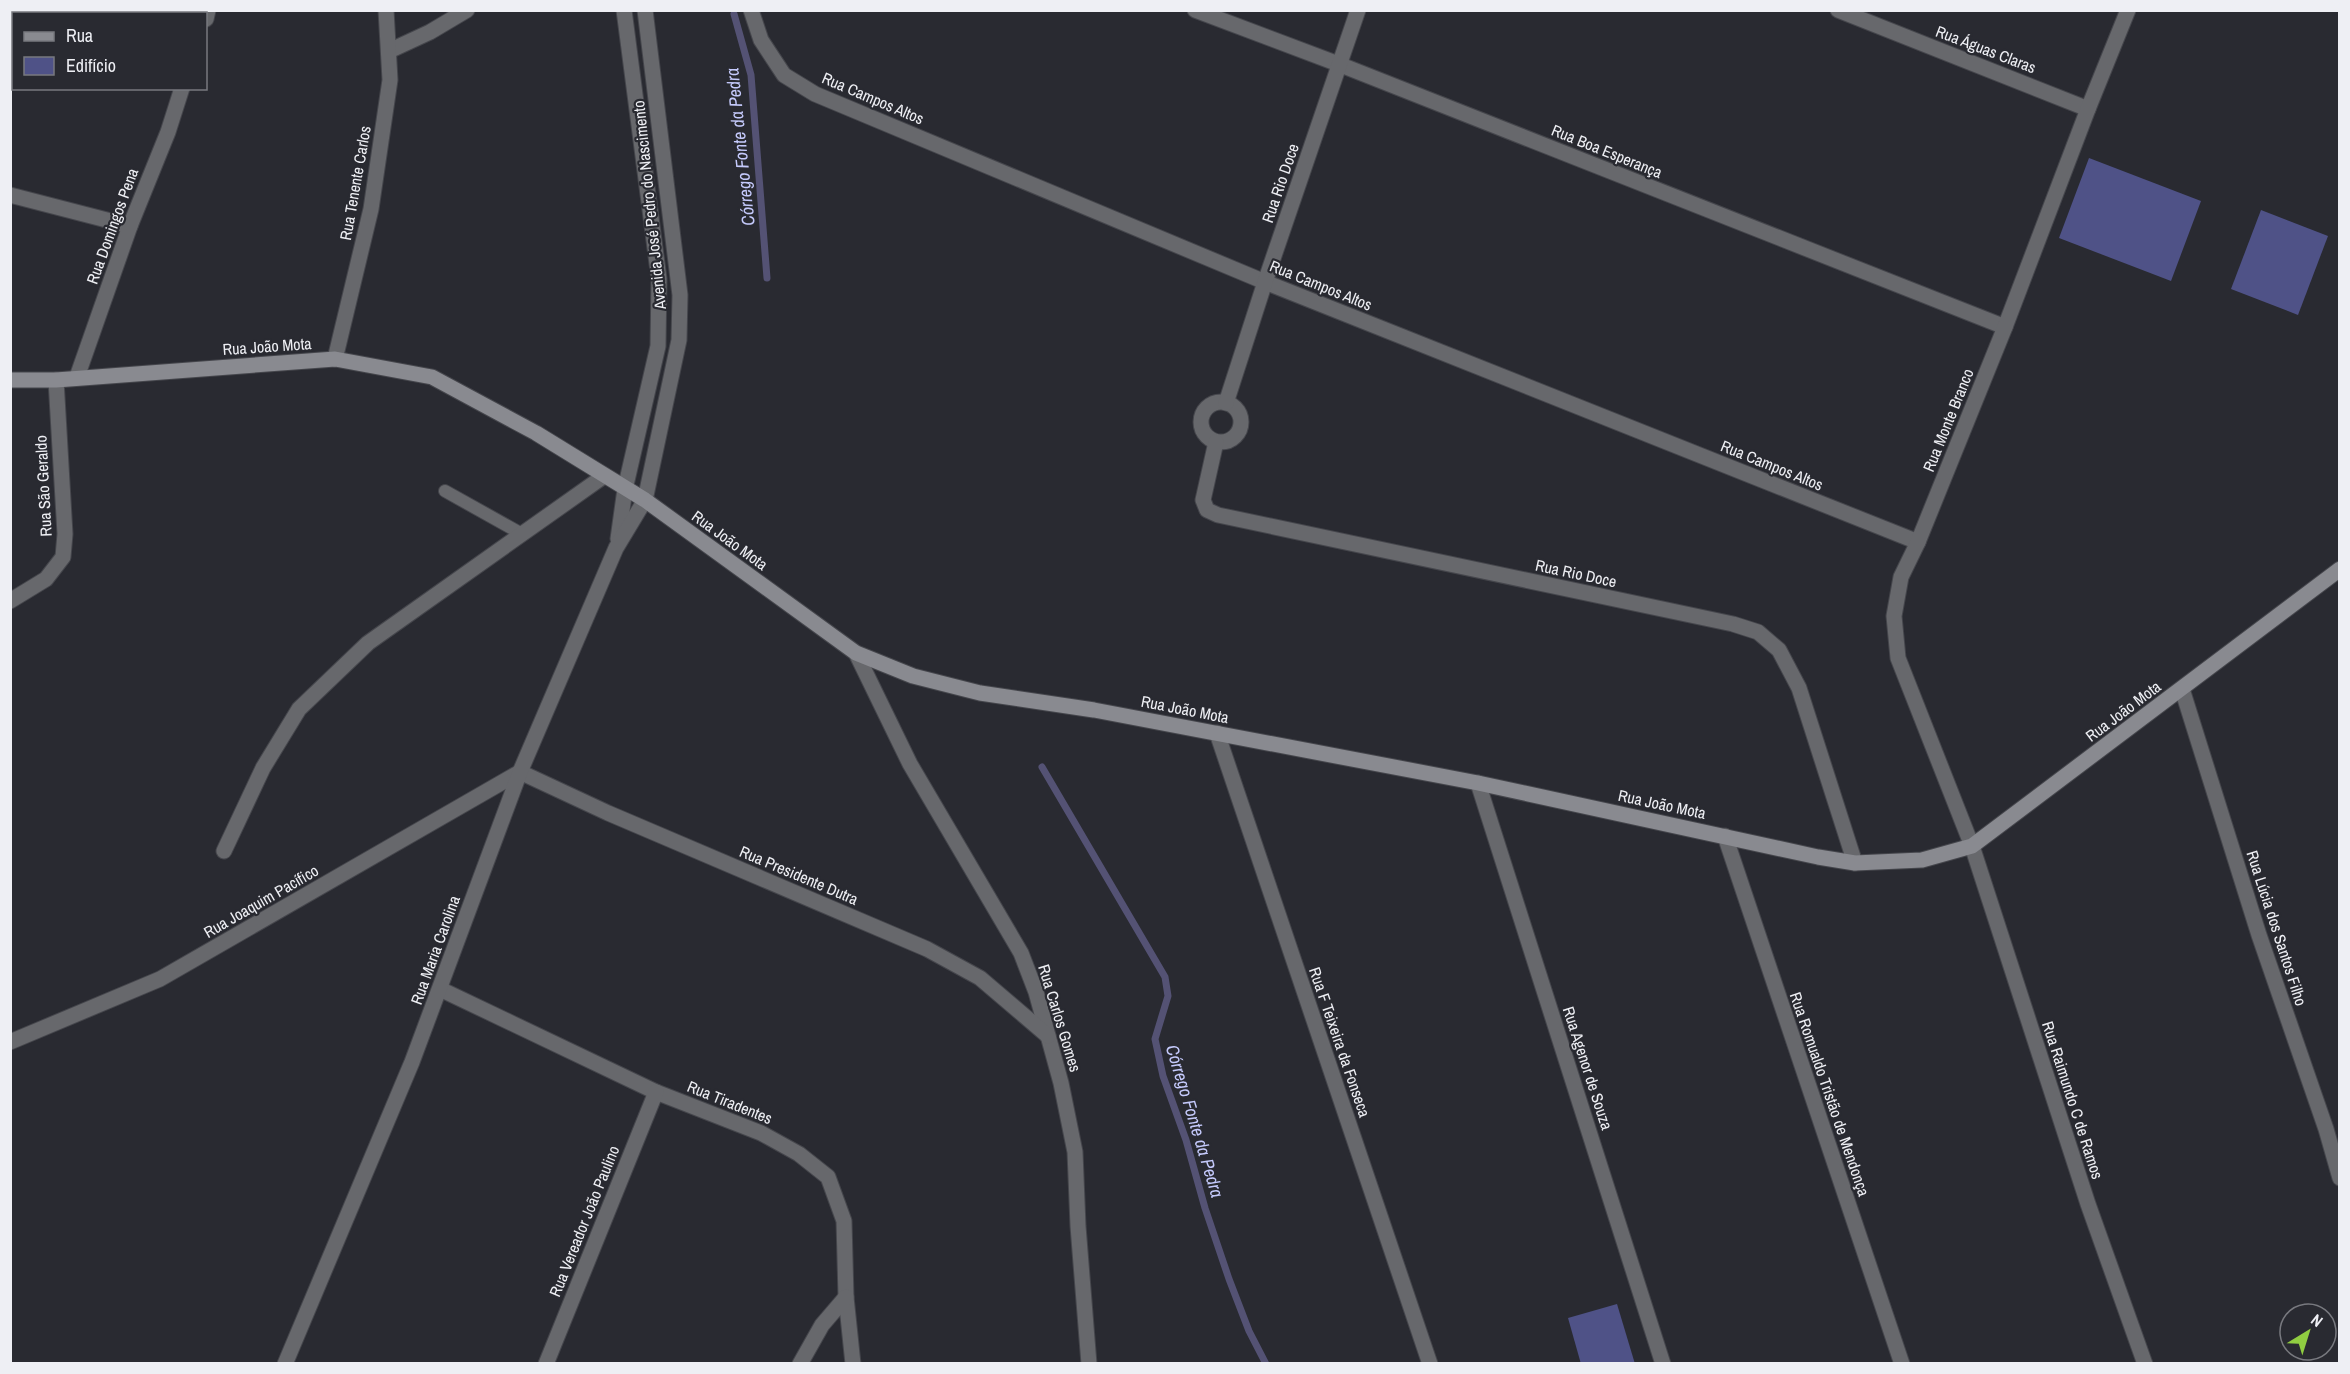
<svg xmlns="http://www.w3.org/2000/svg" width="2350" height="1374" font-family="'Archivo Narrow',sans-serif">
<rect width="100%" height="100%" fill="#292a31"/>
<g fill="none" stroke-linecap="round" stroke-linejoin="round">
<g stroke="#545274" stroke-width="7">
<path d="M734,14L751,75L767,278"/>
<path d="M1042,767L1165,977L1168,996L1155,1039L1163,1076L1186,1140L1205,1208L1229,1279L1249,1331L1266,1364"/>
</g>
</g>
<g fill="#4f5287">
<path d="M2089,158L2201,201L2171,281L2059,238Z"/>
<path d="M2261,210L2328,236L2298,315L2231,289Z"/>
<path d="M1617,1304L1635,1364H1581L1568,1318Z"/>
</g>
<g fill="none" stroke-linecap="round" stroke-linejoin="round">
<g stroke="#45464c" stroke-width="14">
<path id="service" d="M445,491L522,534"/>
</g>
<g stroke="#45464c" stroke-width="17">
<g id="minor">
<path d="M751,10L761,40L784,75L815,94L1265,282L1918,542"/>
<path d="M1195,10L1341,65L2005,327"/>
<path d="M1838,10L2088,109"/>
<path d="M2128,10L2088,109L2005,327L1918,542L1901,577L1894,616L1898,658L1972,846L2088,1204L2145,1364"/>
<path d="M389,51L430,32L467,10"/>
<path d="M10,195L130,226"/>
<path d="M335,359L371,209L390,80L386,10"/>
<circle cx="1221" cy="422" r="20"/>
<path d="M1226,403L1265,282L1358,10"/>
<path d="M1216,442L1203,500L1207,510L1218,515L1733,624L1758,632L1779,650L1799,688L1855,863"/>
<path d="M618,539L625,489L658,346L659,279L624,10"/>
<path d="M10,601L46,579L63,557L65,534L56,380"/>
<path d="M856,653L910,764L1021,953L1036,992L1061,1083L1075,1152L1078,1226L1089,1364"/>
<path d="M2182,689L2259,935L2326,1129L2340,1178"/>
<path d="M1217,733L1430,1364"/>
<path d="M1478,783L1663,1364"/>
<path d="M1725,836L1902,1364"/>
<path d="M224,851L263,768L299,709L368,643L604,476"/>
<path d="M440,989L656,1092L761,1133L799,1154L828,1177L844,1221L846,1297L853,1364"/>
<path d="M10,1042L160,979L520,772L608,813L927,949L980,978L1048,1036"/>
<path d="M285,1364L412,1062L520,772L616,548L645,500L679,340L680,295L645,10"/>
<path d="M546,1364L656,1092"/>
<path d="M800,1364L822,1325L846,1297"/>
</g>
</g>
<g stroke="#45464c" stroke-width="17">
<g id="tertiary">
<path d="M206,19L208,10"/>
<path d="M77,377L130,226L168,132L182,88"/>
</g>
</g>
<g stroke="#45464c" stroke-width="17">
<path id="secondary" d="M10,380H56L335,359L432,377L536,433L645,500L856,653L913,676L980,693L1094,710L1478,783L1818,857L1855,863L1922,860L1972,846L2340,569"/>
</g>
<use href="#service" stroke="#67686c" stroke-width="12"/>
<use href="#minor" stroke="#67686c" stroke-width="15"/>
<use href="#tertiary" stroke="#67686c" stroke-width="15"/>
<use href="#secondary" stroke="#898a90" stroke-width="15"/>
</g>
<g text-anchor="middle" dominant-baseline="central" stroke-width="4.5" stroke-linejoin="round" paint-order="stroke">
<g font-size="16" fill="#eeeff4" stroke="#292a31">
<text transform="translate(1986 49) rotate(21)">Rua Águas Claras</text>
<text transform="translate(873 98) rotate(23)">Rua Campos Altos</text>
<text transform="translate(1607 151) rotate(22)">Rua Boa Esperança</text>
<text transform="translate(355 183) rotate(-80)">Rua Tenente Carlos</text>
<text transform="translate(1280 183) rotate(-71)">Rua Rio Doce</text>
<text transform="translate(649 205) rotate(-96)">Avenida José Pedro do Nascimento</text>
<text transform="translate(112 226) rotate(-70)">Rua Domingos Pena</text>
<text transform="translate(1321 285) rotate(22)">Rua Campos Altos</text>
<text transform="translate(267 346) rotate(-4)">Rua João Mota</text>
<text transform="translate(1948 420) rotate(-68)">Rua Monte Branco</text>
<text transform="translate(1772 465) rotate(22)">Rua Campos Altos</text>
<text transform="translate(43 486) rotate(-93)">Rua São Geraldo</text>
<text transform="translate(730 540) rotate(36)">Rua João Mota</text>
<text transform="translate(1576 573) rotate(12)">Rua Rio Doce</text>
<text transform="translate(1185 709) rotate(11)">Rua João Mota</text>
<text transform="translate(2123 711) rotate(-37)">Rua João Mota</text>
<text transform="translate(1662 804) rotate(12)">Rua João Mota</text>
<text transform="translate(799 875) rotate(23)">Rua Presidente Dutra</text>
<text transform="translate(261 901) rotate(-30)">Rua Joaquim Pacífico</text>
<text transform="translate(2277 928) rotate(72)">Rua Lúcia dos Santos Filho</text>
<text transform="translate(435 950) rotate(-70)">Rua Maria Carolina</text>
<text transform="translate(1060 1018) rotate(73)">Rua Carlos Gomes</text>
<text transform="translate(1340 1042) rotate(71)">Rua F Teixeira da Fonseca</text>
<text transform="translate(1588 1068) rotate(72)">Rua Agenor de Souza</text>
<text transform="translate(1830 1094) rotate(71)">Rua Romualdo Tristão de Mendonça</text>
<text transform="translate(2073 1100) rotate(72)">Rua Raimundo C de Ramos</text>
<text transform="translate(730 1102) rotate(22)">Rua Tiradentes</text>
<text transform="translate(584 1221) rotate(-68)">Rua Vereador João Paulino</text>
</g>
<g font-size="18" font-style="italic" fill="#c5cafc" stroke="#292a31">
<text transform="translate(740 147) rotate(-96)">Córrego Fonte da Pedra</text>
<text transform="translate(1195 1121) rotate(73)">Córrego Fonte da Pedra</text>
</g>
</g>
<rect width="2350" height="1374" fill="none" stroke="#eeeff4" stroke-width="24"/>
<rect x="12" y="12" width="195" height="78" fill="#292a31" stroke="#78797f" stroke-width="1.5"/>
<rect x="24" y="32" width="30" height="9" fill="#898a90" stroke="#78797f" stroke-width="1.5"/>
<text x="66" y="42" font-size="18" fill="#eeeff4">Rua</text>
<rect x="24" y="57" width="30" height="18" fill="#4f5287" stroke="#78797f" stroke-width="1.5"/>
<text x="66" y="72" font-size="18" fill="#eeeff4">Edifício</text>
<g transform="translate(2308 1332) rotate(38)"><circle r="28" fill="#292a31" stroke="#78797f" stroke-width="1.5"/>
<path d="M0-4.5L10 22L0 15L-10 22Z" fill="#90cd41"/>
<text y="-9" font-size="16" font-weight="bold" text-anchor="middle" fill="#eeeff4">N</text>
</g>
</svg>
